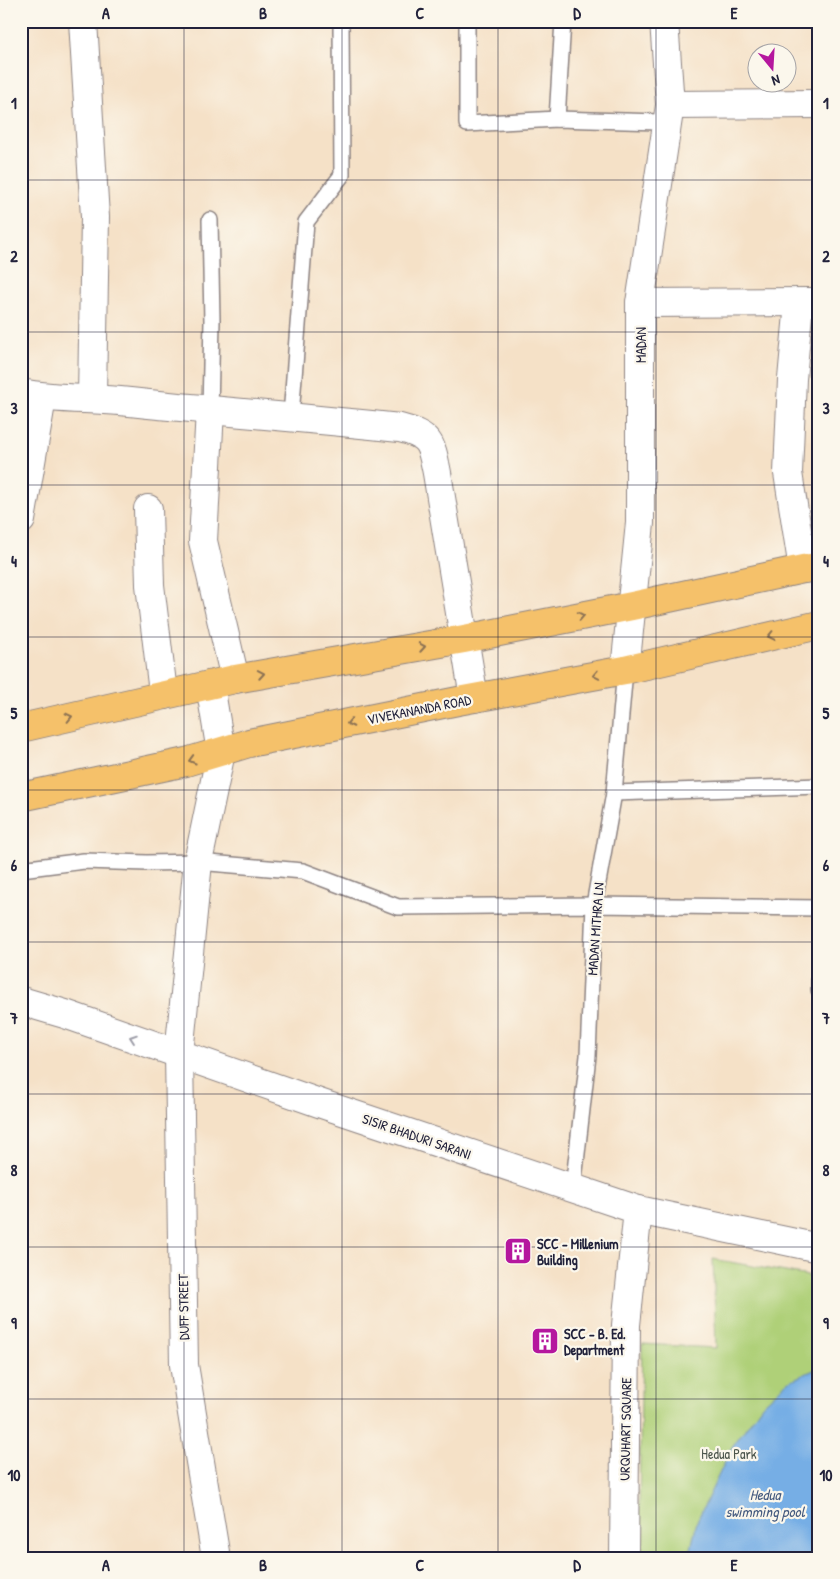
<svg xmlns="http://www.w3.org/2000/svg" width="840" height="1579" font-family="'Patrick Hand',sans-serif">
<rect width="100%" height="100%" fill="#fbf7ec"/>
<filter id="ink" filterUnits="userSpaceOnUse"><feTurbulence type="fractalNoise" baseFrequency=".02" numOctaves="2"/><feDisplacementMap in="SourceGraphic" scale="10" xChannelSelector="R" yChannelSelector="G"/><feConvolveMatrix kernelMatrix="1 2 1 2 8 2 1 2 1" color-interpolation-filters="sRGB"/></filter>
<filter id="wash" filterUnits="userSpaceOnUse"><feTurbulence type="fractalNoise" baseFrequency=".0096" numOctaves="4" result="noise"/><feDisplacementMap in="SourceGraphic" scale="20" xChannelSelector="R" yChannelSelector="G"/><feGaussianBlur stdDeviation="1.12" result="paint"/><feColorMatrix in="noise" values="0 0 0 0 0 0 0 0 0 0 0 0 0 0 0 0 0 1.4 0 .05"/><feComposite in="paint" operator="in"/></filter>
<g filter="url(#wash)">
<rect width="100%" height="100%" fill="#f5e1c7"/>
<path fill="#afd078" stroke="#68795a" d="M713,1259L819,1278V1558H638L642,1344L716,1348Z"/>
<path fill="#76aee5" stroke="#4c6890" d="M814,1370L819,1373V1558H689L697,1521L732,1447L763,1404L787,1382Z"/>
</g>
<g filter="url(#ink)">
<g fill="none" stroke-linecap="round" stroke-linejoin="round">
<g stroke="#8c8281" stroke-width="18">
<g id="service">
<path d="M467,21V124L557,119L659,122L666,111"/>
<path d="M557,119L563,21"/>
<path d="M210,220L212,321L210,410"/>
<path d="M291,416L306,222L342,175L341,21"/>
<path d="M614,793L819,786"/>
<path d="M21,869L84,861L147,863L198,862L303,871L398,907L594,905L819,908"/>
<path d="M819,981V990"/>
<path d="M573,1189L588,1056L594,905L614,793L625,670"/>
</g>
</g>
<g stroke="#8c8281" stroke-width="30">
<g id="minor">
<path d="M83,21L95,217L92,398"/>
<path d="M670,105L819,104"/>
<path d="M640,303L819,302"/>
<path d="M799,303L792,379L788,473L803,569"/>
<path d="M21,393C54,400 87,398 120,401C213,411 307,418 400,428C431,436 431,443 437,473L474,698"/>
<path d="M210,410L203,541L235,679"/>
<path d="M148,509L150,585L162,684L165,695"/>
<path d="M21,520L42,398"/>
<path d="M625,670L640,523V303L670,105L664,21"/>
<path d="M179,1054L184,1365L216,1558"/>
<path d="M624,1558L626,1325L638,1210"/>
</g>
</g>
<g stroke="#8c8281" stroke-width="30">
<g id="tertiary">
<path d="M21,1001L65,1014L325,1105L638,1210L819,1248"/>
<path d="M179,1054L198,862L221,752L210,685"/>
</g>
</g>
<g stroke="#8c8281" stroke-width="30">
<g id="primary">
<path d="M21,728L235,679L464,639L632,606L803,569L819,567"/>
<path d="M21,797L186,762L249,743L458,701L625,670L819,625"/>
</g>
</g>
<use href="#service" stroke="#fff" stroke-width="15"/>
<use href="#minor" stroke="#fff" stroke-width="28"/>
<use href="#tertiary" stroke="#fff" stroke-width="28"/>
<use href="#primary" stroke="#f5c16b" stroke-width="28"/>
</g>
<defs><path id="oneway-chevron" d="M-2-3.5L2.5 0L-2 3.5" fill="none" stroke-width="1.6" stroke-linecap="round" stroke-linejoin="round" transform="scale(1.25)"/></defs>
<g stroke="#8c7253">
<use href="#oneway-chevron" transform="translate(581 616) rotate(-11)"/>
<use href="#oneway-chevron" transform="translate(771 636) rotate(167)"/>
<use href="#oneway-chevron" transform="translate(422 647) rotate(-10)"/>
<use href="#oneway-chevron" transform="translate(261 674) rotate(-10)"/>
<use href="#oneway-chevron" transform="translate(596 675) rotate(169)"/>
<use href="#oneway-chevron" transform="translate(69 717) rotate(-13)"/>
<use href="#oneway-chevron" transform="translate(350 723) rotate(168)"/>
<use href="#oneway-chevron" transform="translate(192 760) rotate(164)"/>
</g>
<use stroke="#9c9ca7" href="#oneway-chevron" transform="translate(133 1038) rotate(-161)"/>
</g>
<path fill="none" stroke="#22223b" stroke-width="1" stroke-opacity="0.55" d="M184,21V1558M342,21V1558M498,21V1558M656,21V1558M21,180H819M21,332H819M21,485H819M21,637H819M21,790H819M21,942H819M21,1094H819M21,1247H819M21,1399H819"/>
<defs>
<g id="building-square" transform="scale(1.4375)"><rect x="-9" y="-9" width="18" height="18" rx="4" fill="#b5179e" stroke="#fbf7ec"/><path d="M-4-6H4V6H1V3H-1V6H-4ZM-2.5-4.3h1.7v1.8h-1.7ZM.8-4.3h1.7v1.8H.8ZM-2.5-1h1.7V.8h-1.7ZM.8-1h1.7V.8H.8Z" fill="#fff"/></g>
</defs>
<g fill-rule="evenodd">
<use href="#building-square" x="518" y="1251"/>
<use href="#building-square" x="545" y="1341"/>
</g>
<g text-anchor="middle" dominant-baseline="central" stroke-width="4.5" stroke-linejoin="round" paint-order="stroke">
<g font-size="14" fill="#22223b" stroke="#fbf7ec">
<text transform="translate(640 345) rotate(-90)">MADAN</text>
<text transform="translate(419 709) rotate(-11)">VIVEKANANDA ROAD</text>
<text transform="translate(595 929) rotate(-86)">MADAN MITHRA LN</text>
<text transform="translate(417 1136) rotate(19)">SISIR BHADURI SARANI</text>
<text transform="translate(183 1307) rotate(-91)">DUFF STREET</text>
<text transform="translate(625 1429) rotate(-89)">URQUHART SQUARE</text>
</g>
<g font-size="14" font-weight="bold" fill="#22223b" stroke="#fbf7ec" text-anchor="start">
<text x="537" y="1243">SCC - Millenium<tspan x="537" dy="16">Building</tspan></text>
<text x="564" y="1333">SCC - B. Ed.<tspan x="564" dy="16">Department</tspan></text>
</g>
<g font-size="14" fill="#4c564d" stroke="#fbf7ec">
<text x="729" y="1453">Hedua Park</text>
</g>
<g font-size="15" font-style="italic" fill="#445a7f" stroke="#fbf7ec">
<text x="765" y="1494">Hedua<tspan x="765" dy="17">swimming pool</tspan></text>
</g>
</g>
<rect width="840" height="1579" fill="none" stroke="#fbf7ec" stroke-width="55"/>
<g transform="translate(772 68) rotate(162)"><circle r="24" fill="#fbf7ec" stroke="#a4a2a5"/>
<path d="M0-4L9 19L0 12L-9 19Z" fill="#b5179e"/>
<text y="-8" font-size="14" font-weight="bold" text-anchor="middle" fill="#22223b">N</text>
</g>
<rect x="28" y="28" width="784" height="1524" fill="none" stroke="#22223b" stroke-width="2"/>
<g font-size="16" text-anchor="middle" font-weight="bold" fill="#22223b">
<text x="106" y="19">A</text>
<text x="263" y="19">B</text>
<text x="420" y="19">C</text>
<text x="577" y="19">D</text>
<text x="734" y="19">E</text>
<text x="14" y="109">1</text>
<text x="826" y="109">1</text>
<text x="14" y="262">2</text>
<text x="826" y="262">2</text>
<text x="14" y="414">3</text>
<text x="826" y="414">3</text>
<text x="14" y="567">4</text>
<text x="826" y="567">4</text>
<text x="14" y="719">5</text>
<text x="826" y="719">5</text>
<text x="14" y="871">6</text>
<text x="826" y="871">6</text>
<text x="14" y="1024">7</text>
<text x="826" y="1024">7</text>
<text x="14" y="1176">8</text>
<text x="826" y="1176">8</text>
<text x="14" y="1329">9</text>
<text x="826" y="1329">9</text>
<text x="14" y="1481">10</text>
<text x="826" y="1481">10</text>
<text x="106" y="1571">A</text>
<text x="263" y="1571">B</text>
<text x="420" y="1571">C</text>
<text x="577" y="1571">D</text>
<text x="734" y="1571">E</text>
</g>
</svg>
